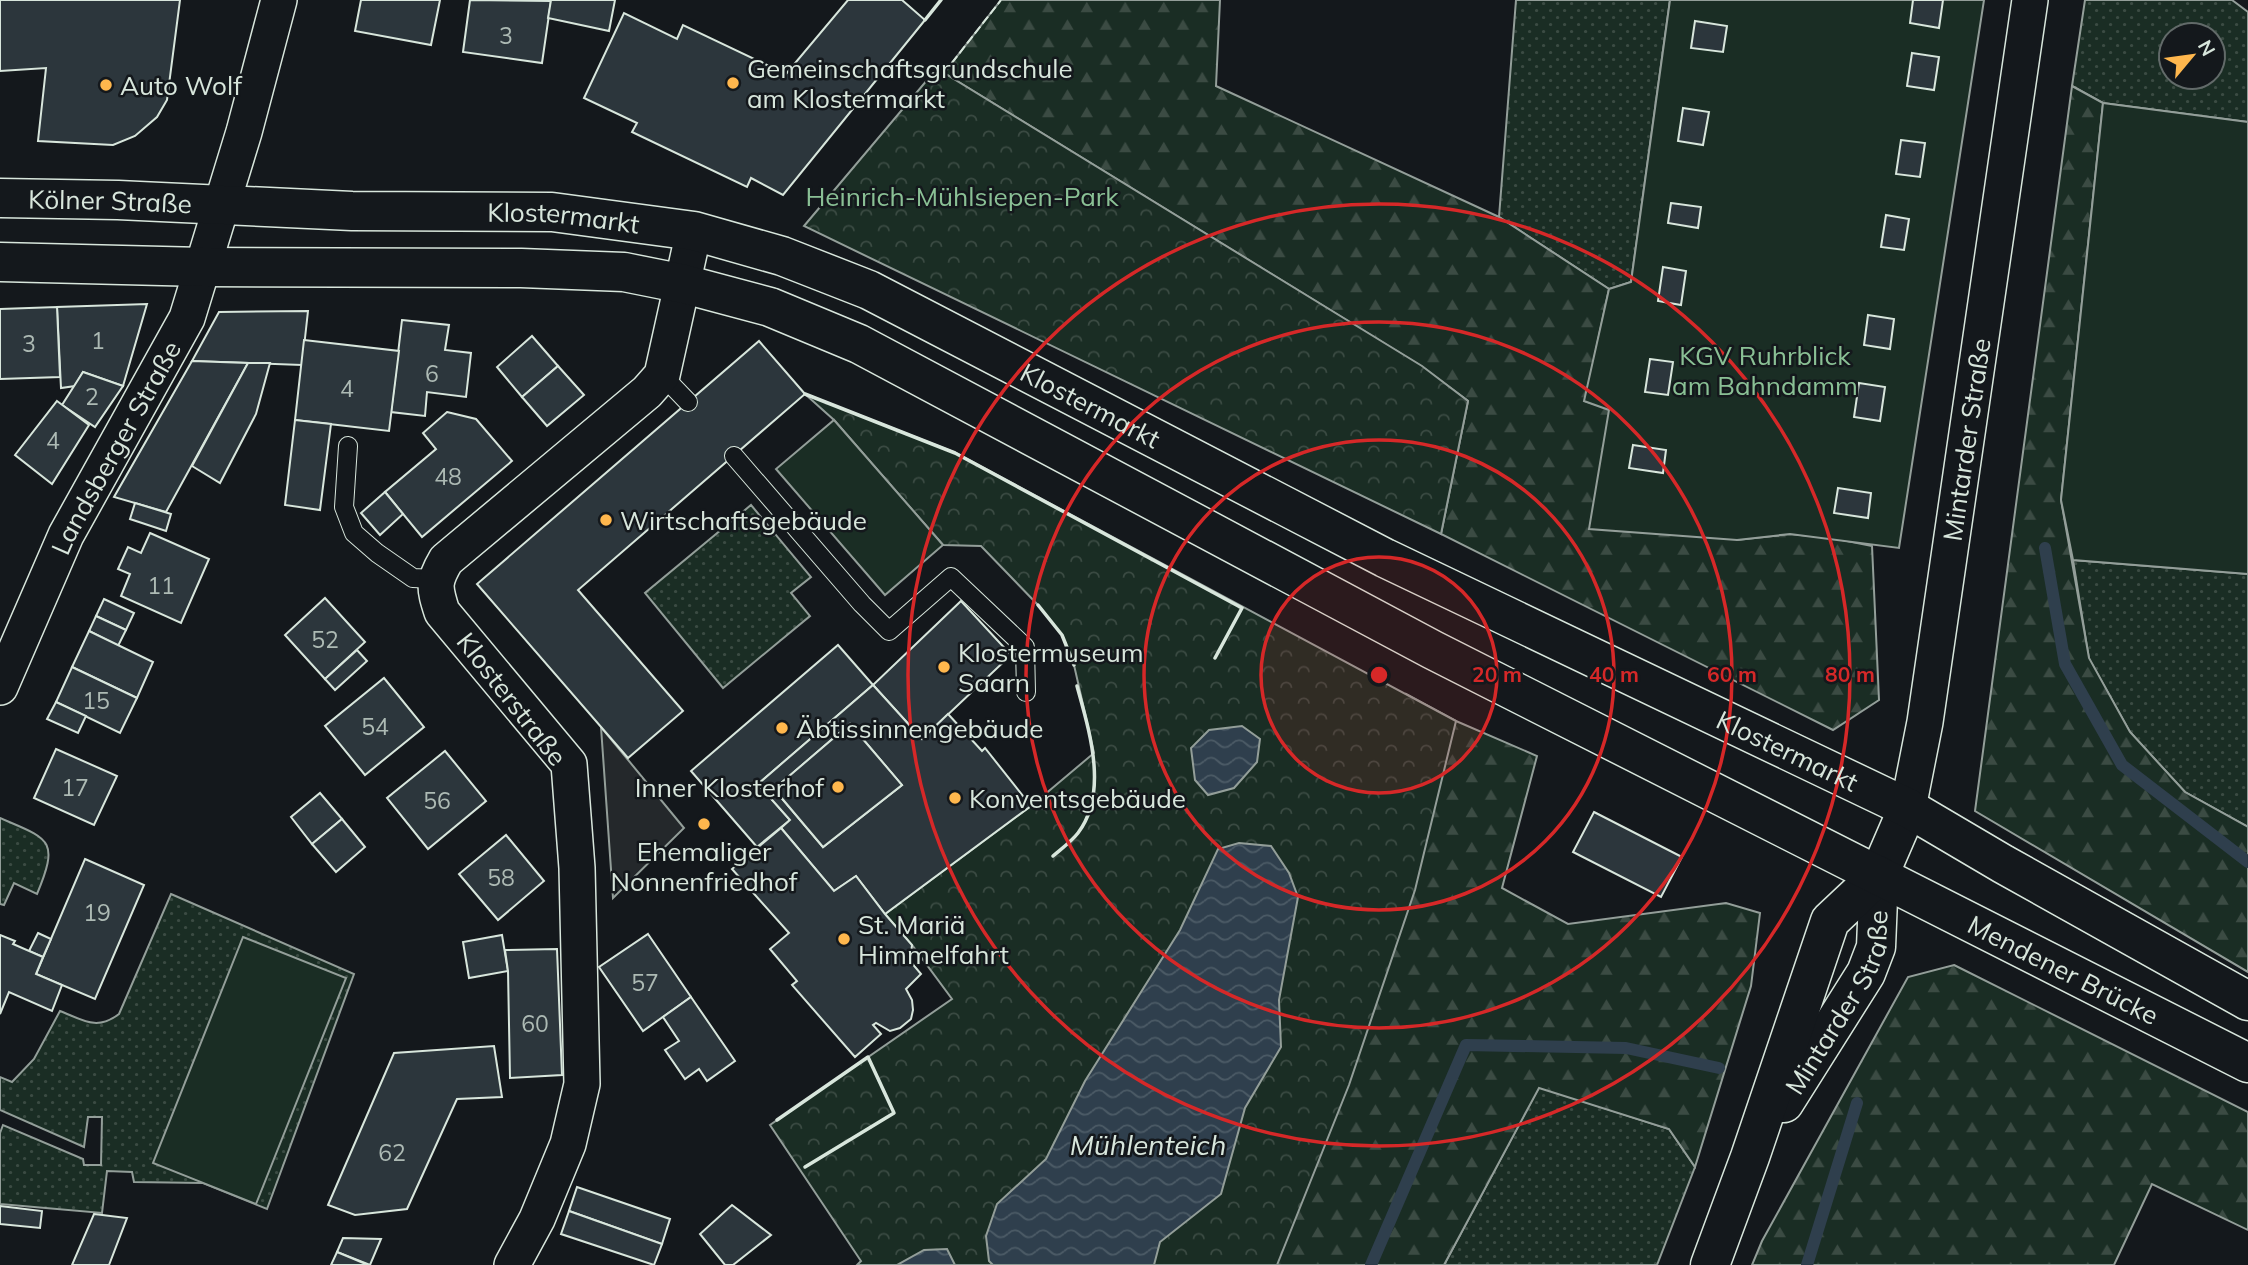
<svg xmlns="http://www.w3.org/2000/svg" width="2248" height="1265" font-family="Mulish,sans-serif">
<defs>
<pattern id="grass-dots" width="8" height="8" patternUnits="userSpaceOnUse" patternTransform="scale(1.75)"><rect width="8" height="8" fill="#1a2d24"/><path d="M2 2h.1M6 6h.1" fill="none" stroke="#3b4b43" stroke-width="1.8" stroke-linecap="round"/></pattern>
<pattern id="forest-firs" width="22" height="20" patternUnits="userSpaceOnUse" patternTransform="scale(1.75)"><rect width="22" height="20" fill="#1a2d24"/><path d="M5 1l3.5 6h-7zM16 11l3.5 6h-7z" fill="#3b4b43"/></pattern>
<pattern id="park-crowns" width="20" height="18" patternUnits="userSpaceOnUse" patternTransform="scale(1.75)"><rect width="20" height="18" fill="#1a2d24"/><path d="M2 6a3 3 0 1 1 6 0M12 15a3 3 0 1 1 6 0" fill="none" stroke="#3b4b43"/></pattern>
<pattern id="water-waves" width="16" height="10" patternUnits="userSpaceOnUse" patternTransform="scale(1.75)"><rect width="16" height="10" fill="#2f3f4d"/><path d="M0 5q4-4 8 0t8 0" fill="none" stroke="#4c5b66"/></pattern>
</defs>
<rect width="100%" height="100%" fill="#14181c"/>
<g fill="url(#grass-dots)" stroke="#939e99" stroke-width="2" fill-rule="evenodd">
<path d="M1516,0H1670L1631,282L1609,289L1499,217Z"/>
<path d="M2085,0H2232L2248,12V122L2103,103L2072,86ZM2171,35H2213V77H2171Z"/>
<path d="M751,505L811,577L791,593L810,616L723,688L645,593Z"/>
<path d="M2073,560L2248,574V827L2185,792L2130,732L2089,659Z"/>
<path d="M0,818C49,839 60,839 37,894L14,883L4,905L0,904Z"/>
<path d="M171,894L354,974L267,1209L203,1183L134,1182L132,1172L107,1171L102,1213L0,1204V1133L3,1125L83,1159L84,1165H101L102,1117H88L84,1147L0,1110V1077L12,1082L34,1059L60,1011C83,1020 97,1031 119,1014Z"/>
<path d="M1539,1087L1669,1129L1695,1167L1657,1265H1444Z"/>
</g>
<g fill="url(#forest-firs)" stroke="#939e99" stroke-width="2">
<path d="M1001,0H1220L1216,86L1499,217L1609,289L1585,401L1609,409L1737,540L1790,534L1832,538L1872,546L1879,700L1833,730L1441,534L1468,401L1421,366L944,73Z"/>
<path d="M2072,86L2103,103L2061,500L2089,658L2130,732L2185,792L2248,827V972L1975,811Z"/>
<path d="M1406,694L1456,721L1537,756L1502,888L1568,924L1726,903L1760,913L1751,986L1695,1167L1669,1129L1539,1088L1444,1265H1154Z"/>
<path d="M1954,965L2248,1112V1230L2152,1184L2114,1265H1752L1762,1241L1908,977Z"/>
</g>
<g fill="url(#park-crowns)" stroke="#939e99" stroke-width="2">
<path d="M933,73H944L1422,366L1468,401L1441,534L804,226Z"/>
<path d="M805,394L956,453L1456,721L1415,890L1349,1085L1277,1265H857L861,1261L770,1125L952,999L912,945L885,914L1031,806L1094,753L1074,665L1062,635L1038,605L981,546L943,545L834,420Z"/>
</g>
<g fill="#1a2d24" stroke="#939e99" stroke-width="2">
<path d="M1670,0H1984L1899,548L1790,534L1737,540L1589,529L1609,410L1584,401L1609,289L1631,282Z"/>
<path d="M2103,103L2248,122V574L2073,560L2061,500Z"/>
<path d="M834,420L943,545L885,595L776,469Z"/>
<path d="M243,937L346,978L256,1204L153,1163Z"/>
</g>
<path fill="#24282b" stroke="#939e99" stroke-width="2" d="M601,727L684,828L613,898Z"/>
<g fill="url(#water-waves)" stroke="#939e99" stroke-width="2">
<path d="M1242,726L1260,739L1257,762L1234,788L1208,795L1195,780L1191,748L1209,730Z"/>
<path d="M1239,843L1271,846L1289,873L1298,897L1279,1000L1281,1047L1245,1108L1221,1194L1160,1242L1154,1265H993L989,1261L986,1236L997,1204L1046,1159L1085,1081L1180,930L1218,849Z"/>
<path d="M947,1249L955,1265H897L924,1250Z"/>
</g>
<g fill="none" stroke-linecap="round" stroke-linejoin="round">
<g stroke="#2f3f4d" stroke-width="12">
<path d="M2045,548L2065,664L2122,765L2248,862"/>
<path d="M1371,1265L1466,1045L1626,1048L1719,1068"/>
<path d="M1807,1265L1857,1103"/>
</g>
</g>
<g fill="#2c363c" stroke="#d8e6dc" stroke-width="2" fill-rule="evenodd">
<path d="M0,0H180L167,100L157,117L135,136L113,145L38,141L46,68L0,71Z"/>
<path d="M361,0H440L431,45L355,31Z"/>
<path d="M470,0L551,1L542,63L463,52Z"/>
<path d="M551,0H615L609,31L548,18Z"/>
<path d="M848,0H902L925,20L783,195L751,178L747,187L632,132L637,123L584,98L624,13L677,39L683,25L786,74Z"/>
<path d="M1913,0H1943L1939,28L1910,23Z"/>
<path d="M1695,21L1727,26L1723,52L1691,48Z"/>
<path d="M1912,53L1939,57L1934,90L1907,86Z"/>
<path d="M1683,108L1709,112L1703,145L1678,141Z"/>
<path d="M1901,140L1925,143L1920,177L1896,174Z"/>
<path d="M1671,203L1701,207L1698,228L1668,223Z"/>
<path d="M1886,215L1909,219L1904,250L1881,247Z"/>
<path d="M1663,267L1686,271L1681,305L1658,301Z"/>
<path d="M147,304L123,386L83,372L75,386L61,388L57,307Z"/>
<path d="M57,307L60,377L0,379V309Z"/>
<path d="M308,311L302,365L192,361L219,312Z"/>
<path d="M1868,315L1894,319L1890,349L1864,345Z"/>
<path d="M402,320L449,325L445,350L471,353L466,397L427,392L425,416L391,412Z"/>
<path d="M532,336L558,366L522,397L497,367Z"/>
<path d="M304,340L399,351L389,431L295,420Z"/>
<path d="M759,341L805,394L578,590L683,711L628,758L477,584Z"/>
<path d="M1650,359L1673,362L1668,395L1645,392Z"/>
<path d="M192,361L248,363L166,512L114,497Z"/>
<path d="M248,363H270L256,414L220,483L192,466Z"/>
<path d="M558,366L584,395L547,426L522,397Z"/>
<path d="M83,372L123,386L95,427L62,405Z"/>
<path d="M1859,383L1885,387L1880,421L1854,417Z"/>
<path d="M57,401L89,425L52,484L15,455Z"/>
<path d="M447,412L476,419L512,461L422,537L385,492L436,449L423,433Z"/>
<path d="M295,420L331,424L320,510L285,505Z"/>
<path d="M1633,445L1666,450L1663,473L1629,468Z"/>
<path d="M1838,488L1871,493L1868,518L1834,513Z"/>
<path d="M385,492L403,514L380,535L361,513Z"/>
<path d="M135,503L171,514L166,531L130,519Z"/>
<path d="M150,533L209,559L181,623L121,596L130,574L118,569L128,547L141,553Z"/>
<path d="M325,598L365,642L325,679L285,635Z"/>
<path d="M104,599L134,613L126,630L96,616Z"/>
<path d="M961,601L1011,655L922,739L873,685Z"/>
<path d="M96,616L126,630L118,646L89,631Z"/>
<path d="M89,631L153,662L137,698L72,667Z"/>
<path d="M838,645L873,685L758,784L790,820L757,847L691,771Z"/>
<path d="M357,650L367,661L335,690L325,679Z"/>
<path d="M72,667L137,698L120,733L56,702Z"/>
<path d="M384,678L424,727L365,775L325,726Z"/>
<path d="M873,685L922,739L948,714L982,751L985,748L1031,806L885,914L856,876L834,891L781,828L790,820L758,784ZM850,724L902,785L823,847L774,789Z"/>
<path d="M56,702L86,716L78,733L47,719Z"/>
<path d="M850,724L902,785L823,847L774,789Z"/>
<path d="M56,749L117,776L94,825L34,798Z"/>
<path d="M445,751L486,801L428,849L387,798Z"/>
<path d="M320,793L342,819L312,844L291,817Z"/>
<path d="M1594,812L1682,857L1661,897L1573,852Z"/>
<path d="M342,819L365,847L336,872L312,844Z"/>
<path d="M781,828L834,891L856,876L885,914L912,945L910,961L921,974L906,989L912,1000L913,1010L911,1019L900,1028L890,1031L876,1023L873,1025L881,1034L855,1057L792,985L797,981L770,949L789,933L732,869Z"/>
<path d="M506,835L544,881L498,920L459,874Z"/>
<path d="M85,859L144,885L95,999L36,974Z"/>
<path d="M38,933L51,939L43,957L29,951Z"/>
<path d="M648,934L691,997L643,1031L599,967Z"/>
<path d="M0,935L15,941L13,944L43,957L36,974L62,985L52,1011L9,992L0,1014Z"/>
<path d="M502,935L508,971L469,978L463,942Z"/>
<path d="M557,949L562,1075L510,1078L508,971L505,950Z"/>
<path d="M691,997L735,1061L707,1081L699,1069L685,1079L665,1050L679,1041L663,1017Z"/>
<path d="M494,1046L502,1097L457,1099L407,1209L355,1215L328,1205L394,1053Z"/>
<path d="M577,1187L670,1219L662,1244L569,1211Z"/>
<path d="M732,1205L771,1235L733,1265H725L700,1234Z"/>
<path d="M0,1206L42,1211L40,1228L0,1224Z"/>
<path d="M569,1211L662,1244L654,1265L561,1234Z"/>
<path d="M94,1214L127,1218L109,1265H72Z"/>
<path d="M343,1238L381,1239L370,1265L337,1252Z"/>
<path d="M337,1252L368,1265H331Z"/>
</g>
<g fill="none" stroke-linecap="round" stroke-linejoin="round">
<g stroke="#d8e6dc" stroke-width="20">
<g id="lane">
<path d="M662,375L688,402"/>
<path d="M348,446L344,507L354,533L377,553L413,578L435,579"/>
<path d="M734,456L862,604L889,631L951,577L1025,647L1026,692"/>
</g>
</g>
<g stroke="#d8e6dc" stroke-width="38">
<g id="street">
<path id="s1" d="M0,687L66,535L187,318L244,132L279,0"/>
<path id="s2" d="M1908,808L1925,722L2030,0"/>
<path d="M512,1265L537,1219L568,1144L582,1084L577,868L569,764L442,612C434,587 433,582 446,560L647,392L662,375L694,231"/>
</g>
</g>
<g stroke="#d8e6dc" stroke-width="41">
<g id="secondary">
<path id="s3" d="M1784,1103L1866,973L1876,947L1879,875L1908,808"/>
<path d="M1710,1265L1750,1157L1830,921L1879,875"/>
</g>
</g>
<g stroke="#d8e6dc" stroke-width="41">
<g id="primary">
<path id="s4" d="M0,198L118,200L352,211L552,212L694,231L782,256L869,290L1385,558L1908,808L2003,864L2248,1001"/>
<path id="s5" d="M0,262L203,267L521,268L624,272L684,284L770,307L859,344L1433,650L2248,1063"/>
</g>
</g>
<use href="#lane" stroke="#14181c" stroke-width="18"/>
<use href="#street" stroke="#14181c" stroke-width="35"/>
<use href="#secondary" stroke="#14181c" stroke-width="38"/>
<use href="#primary" stroke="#14181c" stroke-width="38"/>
<path stroke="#d8e6dc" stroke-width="2" stroke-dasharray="9 3.5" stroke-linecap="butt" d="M944,73L1001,0"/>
<g stroke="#d8e6dc" stroke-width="3.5">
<path d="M925,20L941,0"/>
<path d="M805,394L955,453L1242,608L1215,658"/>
<path d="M1038,605L1062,635L1074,665"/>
<path d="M1053,856C1061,849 1071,842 1078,833C1109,792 1089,730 1077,686"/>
<path d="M777,1120L868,1057L894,1113L805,1167"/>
</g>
</g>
<circle cx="1379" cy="675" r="118" fill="#d62828" fill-opacity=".12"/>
<g fill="none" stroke="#d62828" stroke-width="3.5">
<circle cx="1379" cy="675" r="118"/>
<circle cx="1379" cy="675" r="235"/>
<circle cx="1379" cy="675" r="353"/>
<circle cx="1379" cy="675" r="471"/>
</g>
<g fill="#ffb74d" stroke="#14181c" stroke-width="2.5">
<circle cx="733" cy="83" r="7"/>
<circle cx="106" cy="85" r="7"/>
<circle cx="606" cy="520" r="7"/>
<circle cx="944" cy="667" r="7"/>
<circle cx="782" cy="728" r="7"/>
<circle cx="838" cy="787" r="7"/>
<circle cx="955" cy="798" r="7"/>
<circle cx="704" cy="824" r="7"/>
<circle cx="844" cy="939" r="7"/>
</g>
<g text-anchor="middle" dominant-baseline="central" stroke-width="5" stroke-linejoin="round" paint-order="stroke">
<g font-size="23" fill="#adbab4">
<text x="506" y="35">3</text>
<text x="98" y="340">1</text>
<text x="29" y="343">3</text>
<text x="432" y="373">6</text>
<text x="347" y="388">4</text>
<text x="92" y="396">2</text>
<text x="53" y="440">4</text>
<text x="448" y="476">48</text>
<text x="161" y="585">11</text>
<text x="325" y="639">52</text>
<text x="96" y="700">15</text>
<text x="375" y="726">54</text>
<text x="75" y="787">17</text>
<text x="437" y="800">56</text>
<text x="501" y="877">58</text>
<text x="97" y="912">19</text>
<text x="645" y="982">57</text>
<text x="535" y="1023">60</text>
<text x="392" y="1152">62</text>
</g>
<g font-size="26" fill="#d8e6dc" stroke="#14181c" text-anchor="start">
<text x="747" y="68">Gemeinschaftsgrundschule<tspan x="747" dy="30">am Klostermarkt</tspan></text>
<text x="120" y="85">Auto Wolf</text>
<text x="620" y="520">Wirtschaftsgebäude</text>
<text x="958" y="652">Klostermuseum<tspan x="958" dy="30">Saarn</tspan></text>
<text x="796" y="728">Äbtissinnengebäude</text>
<text x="824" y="787" text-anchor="end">Inner Klosterhof</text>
<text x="969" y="798">Konventsgebäude</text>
<text x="704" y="851" text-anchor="middle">Ehemaliger<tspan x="704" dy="30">Nonnenfriedhof</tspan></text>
<text x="858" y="924">St. Mariä<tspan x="858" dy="30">Himmelfahrt</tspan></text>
</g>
<g font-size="26" fill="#8ac095" stroke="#14181c">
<text x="962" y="196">Heinrich-Mühlsiepen-Park</text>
<text x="1765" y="355">KGV Ruhrblick<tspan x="1765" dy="30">am Bahndamm</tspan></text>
</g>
<g font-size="26" fill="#d8e6dc" stroke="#14181c">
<text stroke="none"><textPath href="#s4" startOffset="110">Kölner Straße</textPath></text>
<text stroke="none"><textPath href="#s4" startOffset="564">Klostermarkt</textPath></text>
<text stroke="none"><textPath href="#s4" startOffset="1130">Klostermarkt</textPath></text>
<text stroke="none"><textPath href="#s2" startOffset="373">Mintarder Straße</textPath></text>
<text stroke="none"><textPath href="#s1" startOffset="266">Landsberger Straße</textPath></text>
<text transform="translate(512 699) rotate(52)">Klosterstraße</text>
<text stroke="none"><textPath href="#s4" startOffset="1908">Klostermarkt</textPath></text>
<text stroke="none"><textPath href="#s5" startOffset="2228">Mendener Brücke</textPath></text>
<text stroke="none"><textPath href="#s3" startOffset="116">Mintarder Straße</textPath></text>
</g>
<g font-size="28" font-style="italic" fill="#d8e6dc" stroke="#14181c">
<text x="1148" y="1144">Mühlenteich</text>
</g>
</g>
<circle cx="1379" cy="675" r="10" fill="#d62828" stroke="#14181c" stroke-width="3.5"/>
<g font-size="21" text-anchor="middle" font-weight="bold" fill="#d62828" stroke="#14181c" stroke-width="5" stroke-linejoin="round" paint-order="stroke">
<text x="1497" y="682">20 m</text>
<text x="1614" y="682">40 m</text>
<text x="1732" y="682">60 m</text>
<text x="1850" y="682">80 m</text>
</g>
<g transform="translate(2192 56) rotate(61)"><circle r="33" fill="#14181c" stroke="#626a69" stroke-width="2"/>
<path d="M0-5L12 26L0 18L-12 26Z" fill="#ffb74d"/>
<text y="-10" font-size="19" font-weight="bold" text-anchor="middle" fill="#d8e6dc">N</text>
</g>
</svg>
